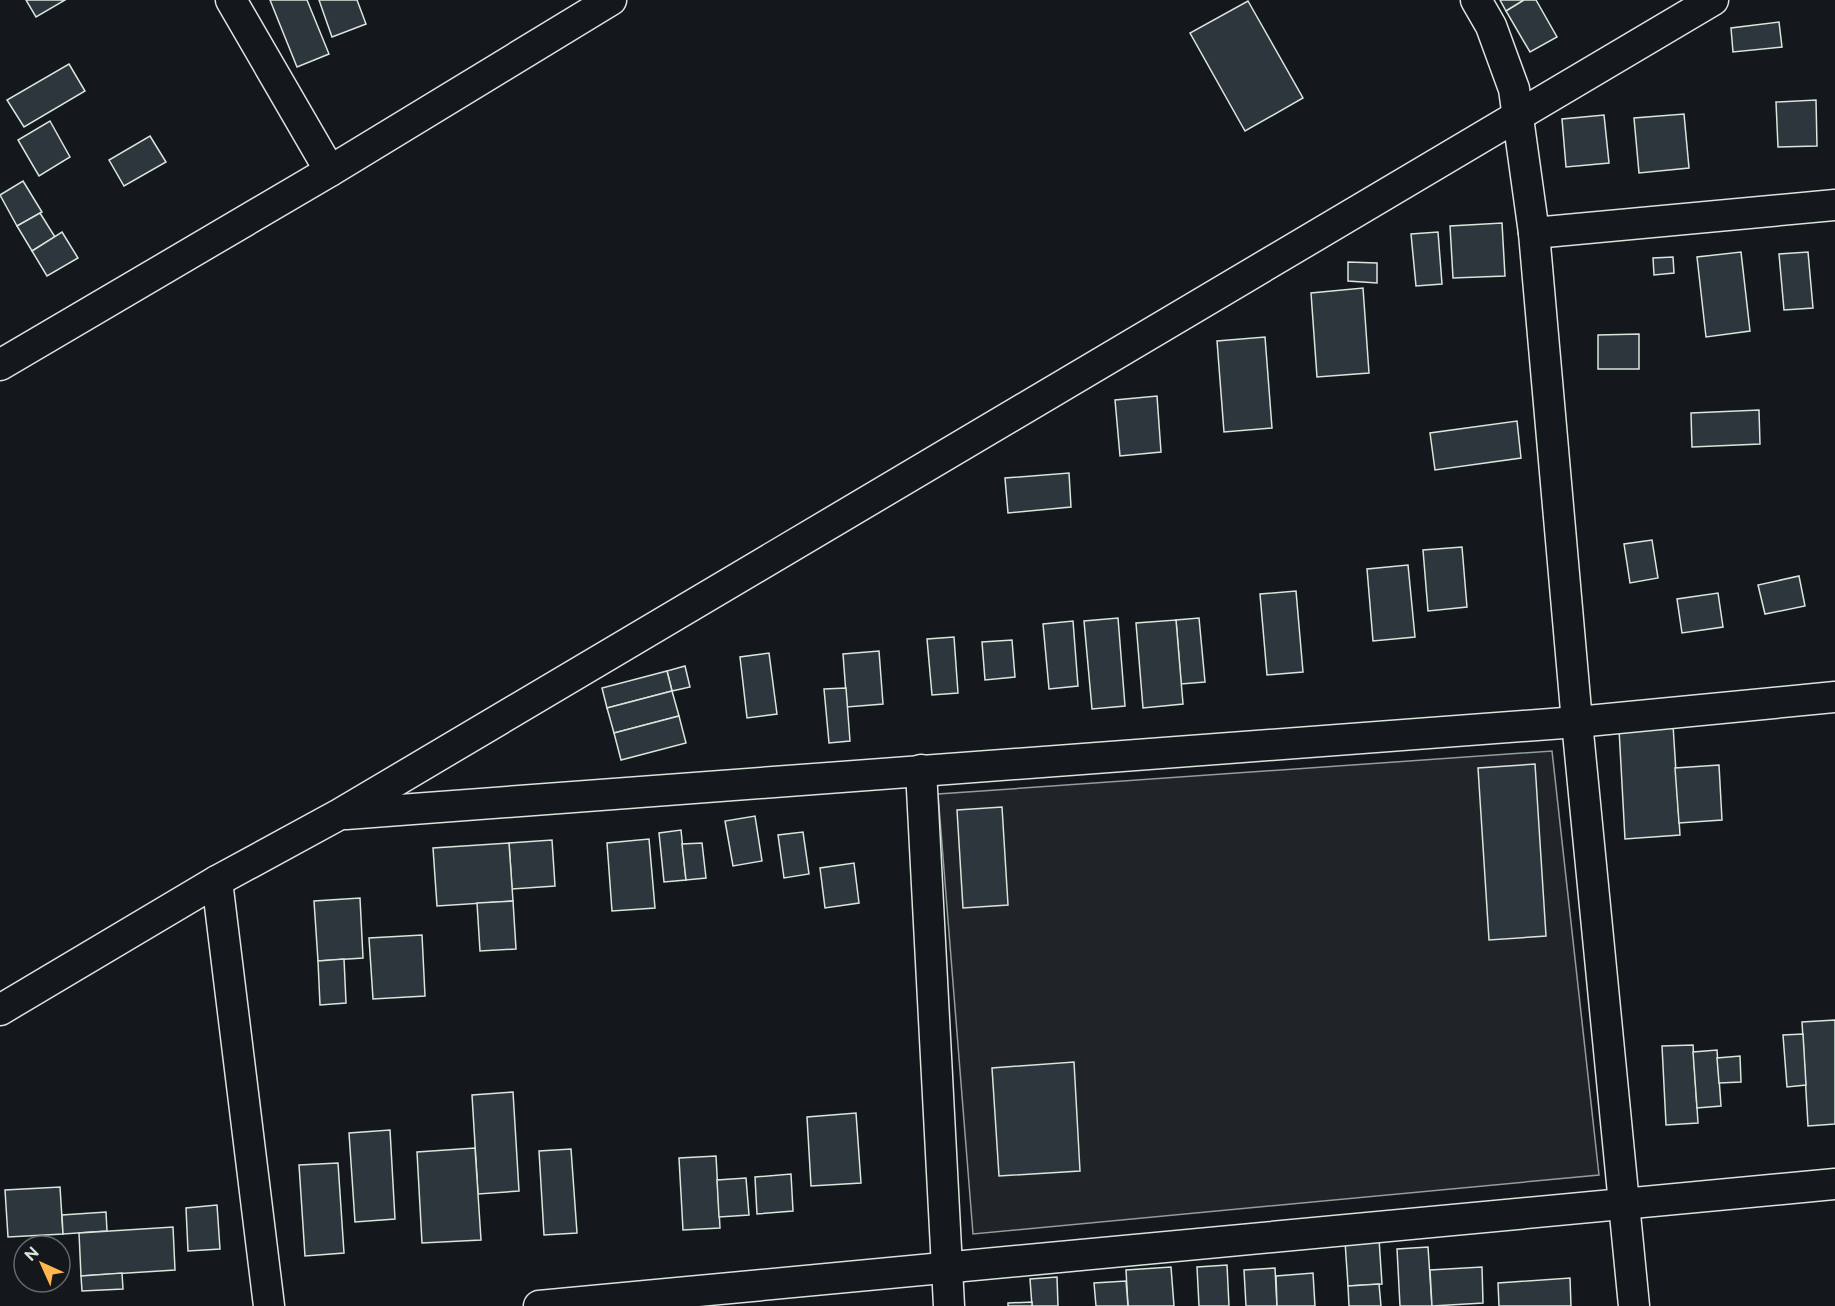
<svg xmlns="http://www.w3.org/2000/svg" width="1835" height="1306" font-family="Raleway,sans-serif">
<rect width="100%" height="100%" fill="#14181c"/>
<path fill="#202428" stroke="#939e99" stroke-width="1.5" d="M1552,751L1599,1175L973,1234L938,794Z"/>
<g fill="#2c363c" stroke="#d8e6dc" stroke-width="1.5">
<path d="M26,0H65L36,17Z"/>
<path d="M270,0H307L329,54L297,67Z"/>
<path d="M319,0H357L366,24L332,37Z"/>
<path d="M1500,0H1524L1506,11Z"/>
<path d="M1524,0H1536L1557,37L1530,52L1506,11Z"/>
<path d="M1248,1L1303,98L1245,131L1190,33Z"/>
<path d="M1779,22L1782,47L1733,52L1731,28Z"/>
<path d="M69,64L85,91L24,127L7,100Z"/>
<path d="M1816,100L1817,146L1778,147L1776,102Z"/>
<path d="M1684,114L1689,168L1639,173L1634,118Z"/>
<path d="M1604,115L1609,163L1566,167L1562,119Z"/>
<path d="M50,121L70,157L39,176L18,140Z"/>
<path d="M150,136L166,162L124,186L109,160Z"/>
<path d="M23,181L42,212L17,226L0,195Z"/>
<path d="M40,213L55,237L32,251L17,226Z"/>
<path d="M1502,223L1505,276L1453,278L1450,226Z"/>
<path d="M62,232L78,258L47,276L32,251Z"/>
<path d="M1438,232L1442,284L1416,286L1411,234Z"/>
<path d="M1741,252L1750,331L1706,337L1697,257Z"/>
<path d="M1808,252L1813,308L1784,310L1779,254Z"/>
<path d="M1673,257L1674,273L1654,275L1653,258Z"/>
<path d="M1348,262L1377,263V283L1348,281Z"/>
<path d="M1363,288L1369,373L1317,377L1311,293Z"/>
<path d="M1639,334V369H1598V335Z"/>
<path d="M1265,337L1272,428L1224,432L1217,341Z"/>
<path d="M1157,396L1161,452L1120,456L1115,400Z"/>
<path d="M1759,410L1760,444L1692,447L1691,413Z"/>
<path d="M1517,421L1521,458L1435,470L1430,433Z"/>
<path d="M1069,473L1071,507L1008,513L1005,478Z"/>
<path d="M1652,540L1658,578L1630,583L1624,544Z"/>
<path d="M1462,547L1467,607L1428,611L1423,550Z"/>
<path d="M1408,565L1415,637L1373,641L1367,569Z"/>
<path d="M1799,576L1805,606L1765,614L1758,585Z"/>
<path d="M1296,591L1303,672L1267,675L1260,594Z"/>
<path d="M1718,593L1723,627L1682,633L1677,599Z"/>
<path d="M1118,618L1125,706L1092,709L1084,621Z"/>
<path d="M1199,618L1205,682L1181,684L1176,620Z"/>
<path d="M1176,620L1183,704L1143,708L1136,623Z"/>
<path d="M1073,621L1078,686L1049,689L1043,624Z"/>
<path d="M954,637L958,693L932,695L927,639Z"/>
<path d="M1012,640L1015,677L985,680L982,642Z"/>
<path d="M879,651L883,704L847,707L843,654Z"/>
<path d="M769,653L777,714L747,718L740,657Z"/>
<path d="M685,666L690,687L672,691L667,671Z"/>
<path d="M667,671L672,691L607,708L602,688Z"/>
<path d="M846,688L850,741L829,743L824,689Z"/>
<path d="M672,691L679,716L614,733L607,708Z"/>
<path d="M679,716L686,743L621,760L614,733Z"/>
<path d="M1673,725L1680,835L1625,839L1619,729Z"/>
<path d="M1535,764L1546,936L1489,940L1478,768Z"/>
<path d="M1719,765L1722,820L1679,823L1675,768Z"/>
<path d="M1002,807L1008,905L963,908L957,810Z"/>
<path d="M755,816L762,861L733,866L725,821Z"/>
<path d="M681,830L686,880L664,882L659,833Z"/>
<path d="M803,832L809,874L784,878L778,835Z"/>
<path d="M649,839L655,908L612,911L607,843Z"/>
<path d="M552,840L555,886L512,889L509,843Z"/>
<path d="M509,843L513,901L437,906L433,848Z"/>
<path d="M702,843L706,878L686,880L682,844Z"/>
<path d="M854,863L859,903L825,908L820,868Z"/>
<path d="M360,898L363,958L318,961L314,901Z"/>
<path d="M513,901L516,949L480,951L477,903Z"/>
<path d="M422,935L425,996L373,999L369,938Z"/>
<path d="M344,959L346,1003L320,1005L318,961Z"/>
<path d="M1835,1020V1124L1808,1126L1802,1022Z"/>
<path d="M1803,1034L1806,1085L1787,1087L1783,1035Z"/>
<path d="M1693,1045L1698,1123L1666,1125L1662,1046Z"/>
<path d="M1717,1050L1721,1106L1697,1108L1693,1052Z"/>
<path d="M1740,1056L1741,1082L1719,1083L1717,1058Z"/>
<path d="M1074,1062L1080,1171L999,1176L992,1068Z"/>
<path d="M513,1092L519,1191L478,1194L472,1095Z"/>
<path d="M856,1113L861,1183L811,1186L807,1117Z"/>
<path d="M390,1130L395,1219L355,1222L349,1133Z"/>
<path d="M475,1148L481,1240L422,1243L417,1152Z"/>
<path d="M571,1149L577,1233L544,1235L539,1151Z"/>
<path d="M716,1156L720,1228L683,1230L679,1158Z"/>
<path d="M338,1163L344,1253L305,1256L299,1165Z"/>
<path d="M791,1174L793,1211L757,1214L755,1177Z"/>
<path d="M746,1178L749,1215L719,1217L717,1180Z"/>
<path d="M60,1187L63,1234L8,1237L5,1190Z"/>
<path d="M217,1205L220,1249L188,1251L186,1208Z"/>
<path d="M106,1212L107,1231L63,1234L62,1215Z"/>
<path d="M173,1227L175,1270L81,1276L79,1233Z"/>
<path d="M1379,1239L1382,1284L1348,1286L1345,1241Z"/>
<path d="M1428,1247L1432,1306H1400L1397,1249Z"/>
<path d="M1227,1265L1229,1306H1199L1197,1267Z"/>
<path d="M1171,1267L1174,1306H1128L1126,1270Z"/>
<path d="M1482,1267L1483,1303L1432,1306L1430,1270Z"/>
<path d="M1275,1268L1277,1306H1246L1244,1270Z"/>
<path d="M122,1273L123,1289L82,1291L81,1276Z"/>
<path d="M1313,1273L1315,1306H1277L1276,1276Z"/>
<path d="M1057,1277L1058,1306H1032L1030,1279Z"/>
<path d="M1570,1278L1571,1306H1499L1498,1283Z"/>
<path d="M1126,1281L1128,1306H1096L1094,1283Z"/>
<path d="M1379,1284L1381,1306H1349L1348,1286Z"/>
<path d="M1032,1302V1306H1008V1303Z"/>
</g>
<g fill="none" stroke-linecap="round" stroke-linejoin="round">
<g stroke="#d8e6dc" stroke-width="33">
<g id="street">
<path d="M231,0L330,171"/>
<path d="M1476,0L1491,26L1514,89L1534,233L1577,722L1634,1306"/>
<path d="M1534,233L1835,205"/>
<path d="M0,365L330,171L611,0"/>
<path d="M921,770L949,1306"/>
<path d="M346,814L1577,722L1835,697"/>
<path d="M217,881L269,1306"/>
<path d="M0,1010L217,881L340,814L1713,0"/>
<path d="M539,1306L1835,1184"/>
</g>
</g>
<use href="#street" stroke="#14181c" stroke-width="30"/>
</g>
<g transform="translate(42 1264) rotate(315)"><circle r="28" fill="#14181c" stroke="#626a69" stroke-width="1.5"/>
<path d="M0-4.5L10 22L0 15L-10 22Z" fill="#ffb74d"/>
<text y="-9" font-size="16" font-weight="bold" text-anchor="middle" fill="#d8e6dc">N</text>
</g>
</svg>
